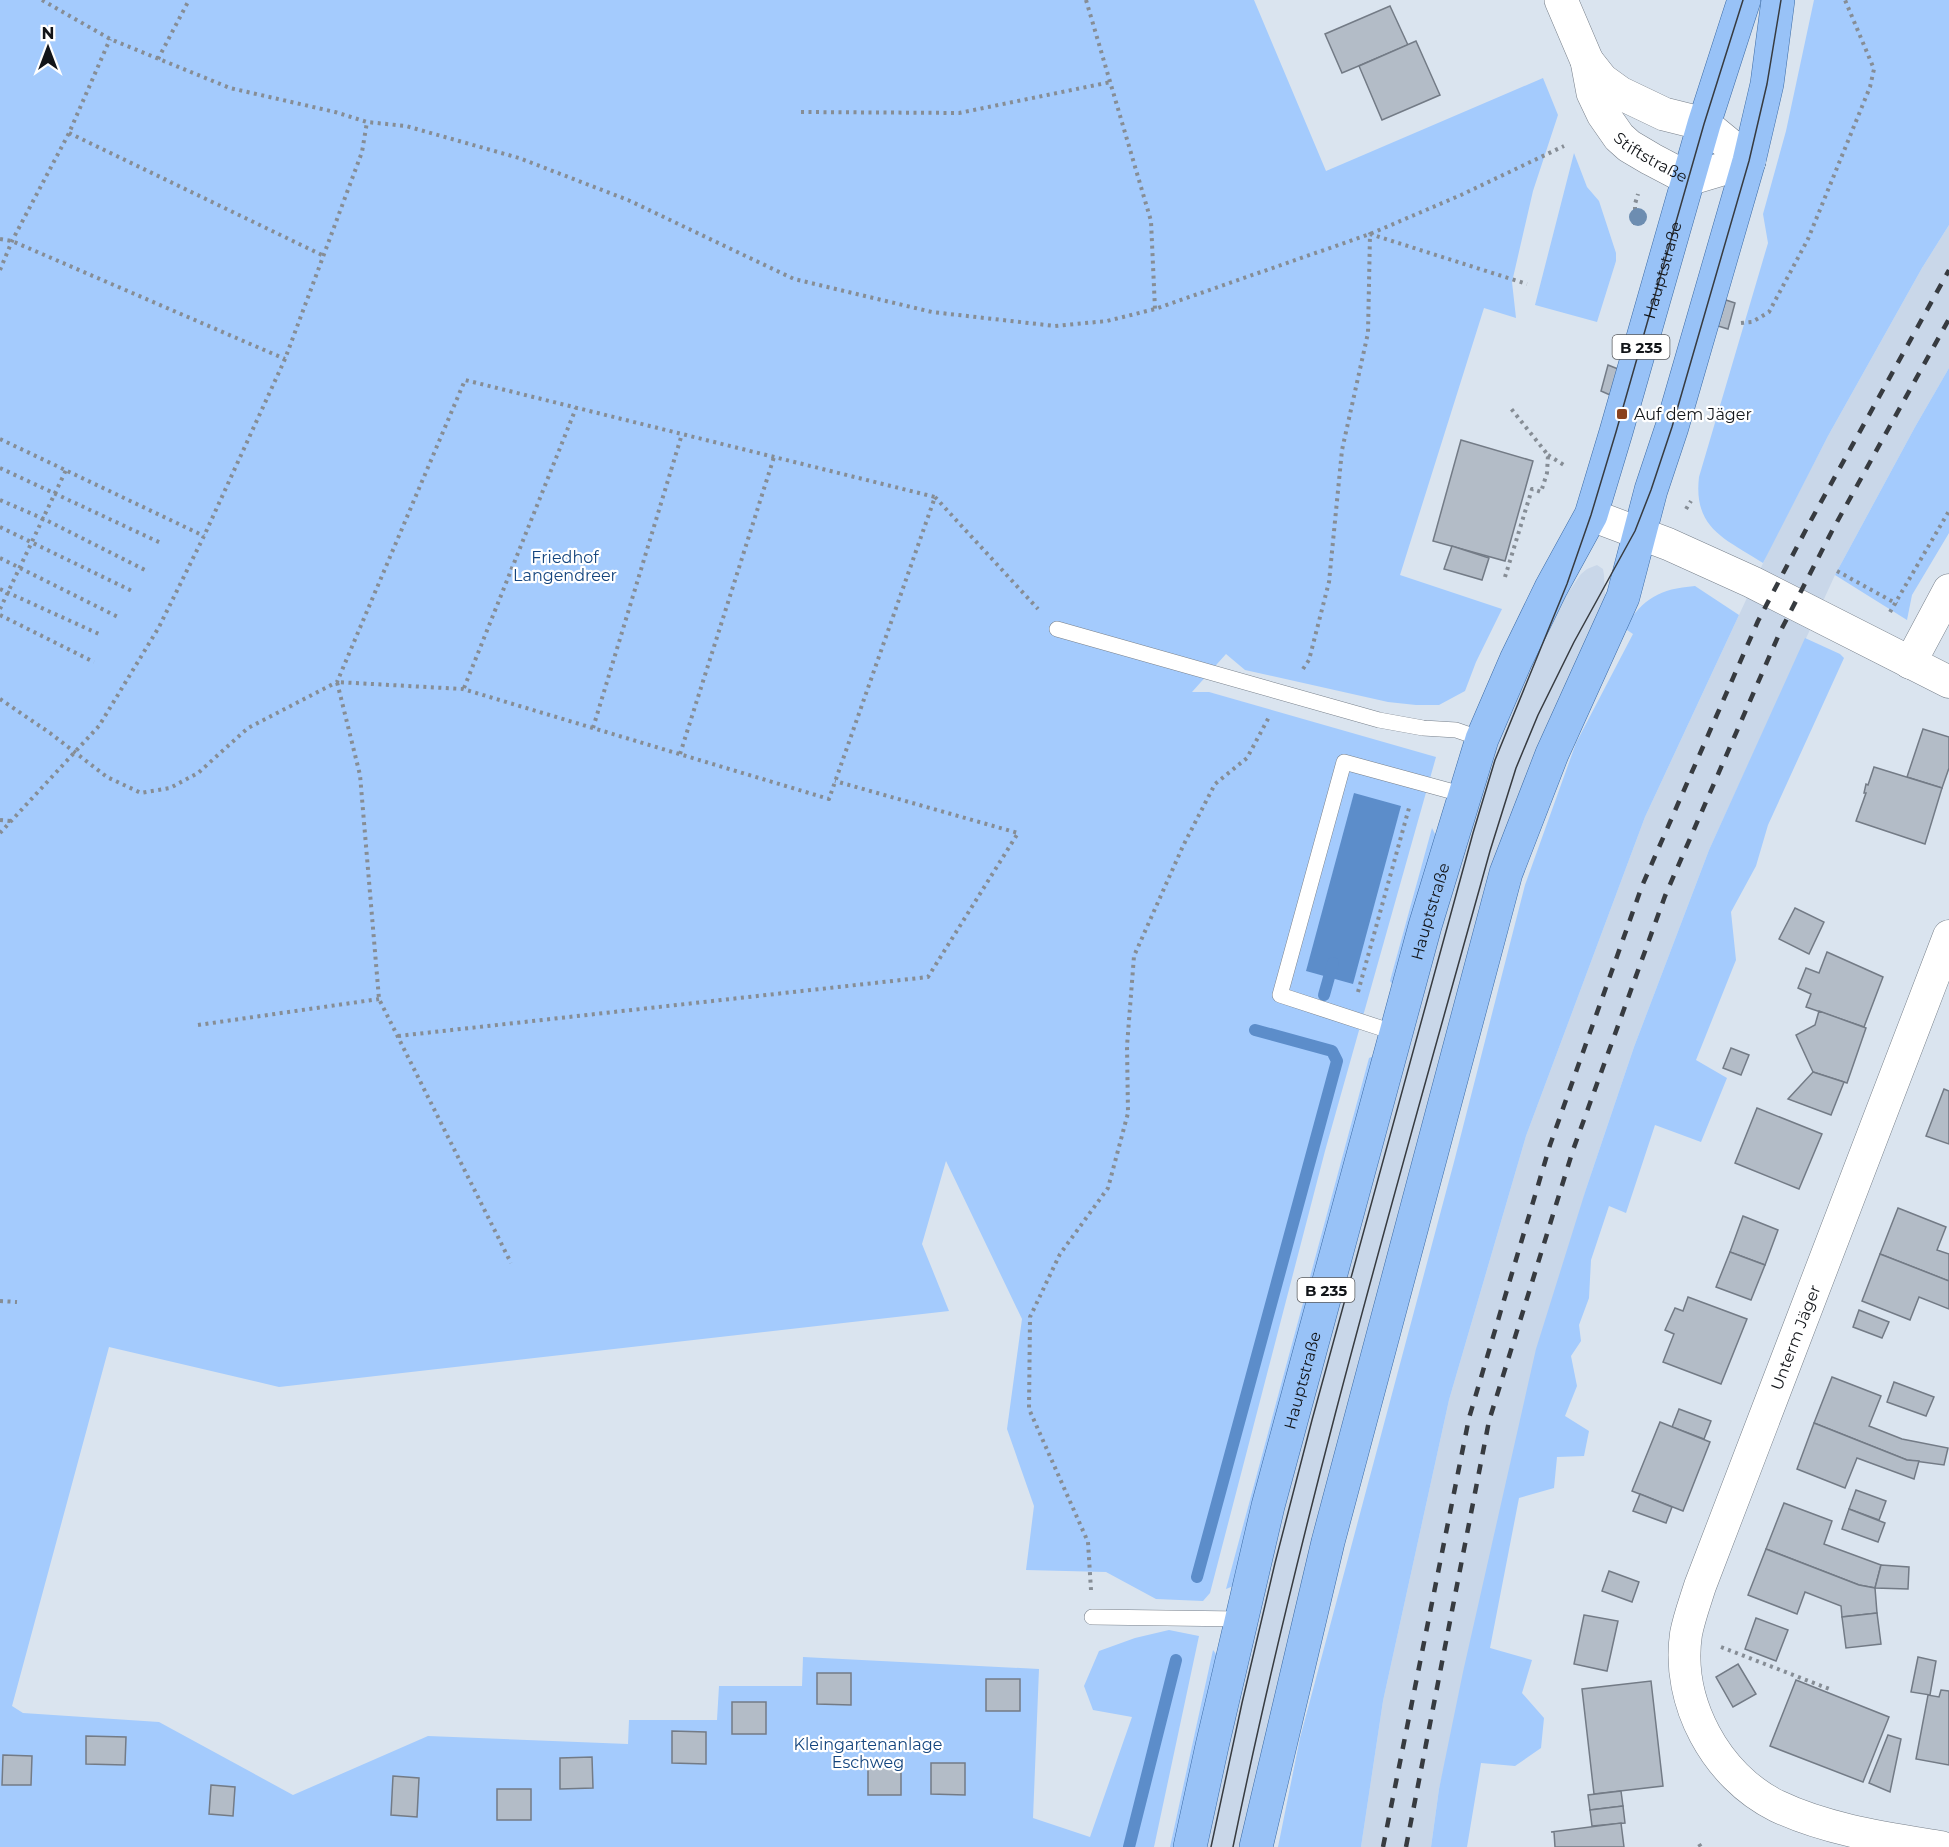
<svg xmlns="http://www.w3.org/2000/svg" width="1949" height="1847" font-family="Montserrat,sans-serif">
<rect width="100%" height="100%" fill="#dae4ef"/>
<g fill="#c9d7e9">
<path d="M1949,225V368L1915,427L1835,575L1709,850L1634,1047L1586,1189L1439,1789L1431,1847H1361L1383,1701L1449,1400L1526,1136L1645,817L1739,615L1771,546L1828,436L1922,268Z"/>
<path d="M1597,565L1603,569L1604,575L1605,595L1603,606L1585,648L1242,1847H1202L1259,1587L1472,799L1541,632L1581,574L1587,569Z"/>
</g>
<g fill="#a4cbfd">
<path d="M0,0H1254L1326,171L1543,78L1558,115L1533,191L1512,282L1516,318L1484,308L1400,575L1502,609L1476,662L1465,691L1439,705H1416L1388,702L1245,670L1226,654L1192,692H1209L1436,757L1325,1151L1210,1593L1203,1601L1156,1599L1106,1572L1026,1570L1034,1506L1007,1429L1022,1319L946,1161L922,1244L949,1311L279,1387L109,1347L12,1706L23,1713L159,1722L293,1795L428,1736L628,1744L629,1720H717L719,1686H802L803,1657L1039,1669L1033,1818L1090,1837L1132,1717L1093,1710L1084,1686L1099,1651L1135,1638L1169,1630L1199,1636L1154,1847H0Z"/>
<path d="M1814,0H1949V225L1922,268L1828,436L1763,563C1726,539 1693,529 1699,477L1768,243L1763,214L1786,131Z"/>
<path d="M1574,153L1587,187L1599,201L1616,253V261L1597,322L1535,305Z"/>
<path d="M1949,368V533L1912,595L1907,620L1835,575L1915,427Z"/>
<path d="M1695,586L1739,615L1645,817L1526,1136L1449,1400L1383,1701L1361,1847H1278L1300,1738L1454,1162L1525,885L1576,743L1633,634L1624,628C1644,598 1659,589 1695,586Z"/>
<path d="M1805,638L1840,654L1844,658L1768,825L1756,866L1731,912L1736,960L1696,1060L1727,1078L1701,1142L1655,1125L1626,1213L1609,1206L1591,1260L1589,1298L1579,1325L1581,1341L1571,1356L1577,1386L1565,1416L1589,1431L1584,1456L1557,1457L1554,1488L1519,1498L1490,1648L1532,1660L1522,1693L1544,1718L1541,1748L1515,1766L1481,1763L1467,1847H1431L1439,1789L1463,1672L1536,1349L1586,1189L1634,1047L1709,850Z"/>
<path d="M1432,828L1437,838L1397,990L1390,981Z"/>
<path d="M1378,1054L1236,1585L1226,1589L1369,1058Z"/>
<path d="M1213,1650L1219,1658L1178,1847H1170Z"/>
</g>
<path fill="#5c8dca" d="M1354,793L1401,806L1353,984L1306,971Z"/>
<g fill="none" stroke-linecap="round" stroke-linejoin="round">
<g stroke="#5c8dca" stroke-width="12">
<path d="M1324,995L1333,963"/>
<path d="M1197,1577L1337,1061L1332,1051L1255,1030"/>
<path d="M1129,1847L1176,1660"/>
</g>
</g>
<g fill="#b3bcc7" stroke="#737b86" stroke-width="1.5">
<path d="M1390,6L1408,45L1342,73L1325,34Z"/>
<path d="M1416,41L1440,95L1382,120L1359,66Z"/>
<path d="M1726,300L1735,303L1728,329L1718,326Z"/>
<path d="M1608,365L1618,369L1610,395L1601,391Z"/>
<path d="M1461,440L1533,461L1505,561L1433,541Z"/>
<path d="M1452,546L1489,558L1482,580L1444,569Z"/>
<path d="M1923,729L1949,737V768L1942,788L1907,777Z"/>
<path d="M1874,767L1942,788L1925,844L1856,821L1866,793H1864L1866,784L1868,785Z"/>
<path d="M1795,908L1824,922L1809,954L1779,939Z"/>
<path d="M1827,952L1883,977L1864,1027L1806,1007L1811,994L1798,988L1806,968L1819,973Z"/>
<path d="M1819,1011L1866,1028L1847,1083L1813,1072L1796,1035L1815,1025Z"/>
<path d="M1731,1048L1749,1055L1741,1075L1723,1068Z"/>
<path d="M1813,1072L1844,1082L1831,1115L1788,1099Z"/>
<path d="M1944,1089L1949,1091V1144L1926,1136Z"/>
<path d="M1757,1108L1822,1134L1799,1189L1735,1163Z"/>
<path d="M1898,1208L1946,1227L1937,1250L1949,1254V1281L1880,1254Z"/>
<path d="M1743,1216L1778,1230L1765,1265L1730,1252Z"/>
<path d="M1730,1252L1765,1265L1751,1300L1716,1287Z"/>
<path d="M1880,1254L1949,1281V1309L1919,1297L1910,1320L1862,1301Z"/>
<path d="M1688,1297L1747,1319L1721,1384L1663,1362L1674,1334L1665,1330L1675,1308L1683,1311Z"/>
<path d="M1859,1310L1889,1322L1882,1338L1853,1327Z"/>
<path d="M1832,1377L1881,1396L1869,1426L1902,1439L1948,1448L1944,1465L1907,1460L1814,1423Z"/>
<path d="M1894,1382L1934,1397L1926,1416L1887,1402Z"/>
<path d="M1679,1409L1711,1421L1704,1439L1672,1427Z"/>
<path d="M1660,1422L1710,1442L1683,1511L1632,1491Z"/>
<path d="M1814,1423L1907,1460L1919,1461L1914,1479L1857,1458L1845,1488L1797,1469Z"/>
<path d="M1856,1490L1886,1501L1879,1520L1849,1509Z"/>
<path d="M1640,1494L1672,1507L1666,1523L1633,1511Z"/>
<path d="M1784,1503L1832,1521L1824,1544L1881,1565L1875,1588L1859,1585L1766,1549Z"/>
<path d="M1849,1509L1885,1523L1878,1542L1842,1529Z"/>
<path d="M1766,1549L1859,1585L1875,1588L1877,1613L1842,1617L1841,1606L1805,1592L1797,1614L1748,1595Z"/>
<path d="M1881,1565L1909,1567L1908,1589L1875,1588Z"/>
<path d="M1609,1571L1639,1582L1632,1602L1602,1591Z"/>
<path d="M1877,1613L1881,1644L1846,1648L1842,1617Z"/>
<path d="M1584,1615L1618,1621L1607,1671L1574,1664Z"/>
<path d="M1756,1618L1788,1630L1776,1661L1745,1649Z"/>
<path d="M1918,1657L1936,1661L1930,1695L1911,1692Z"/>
<path d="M1738,1664L1756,1694L1733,1707L1716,1677Z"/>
<path d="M817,1673H851V1705L817,1704Z"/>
<rect x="986" y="1679" width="34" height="32"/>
<path d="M1796,1680L1889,1717L1863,1782L1770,1746Z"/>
<path d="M1651,1681L1663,1786L1594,1794L1582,1689Z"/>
<path d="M1941,1690L1949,1691V1765L1916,1759L1928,1695L1939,1697Z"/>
<rect x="732" y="1702" width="34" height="32"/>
<path d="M672,1731L706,1732V1764L672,1763Z"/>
<path d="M1888,1735L1901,1739L1890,1792L1869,1783Z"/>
<path d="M86,1736L126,1737L125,1765L86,1764Z"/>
<path d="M3,1755L32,1756L31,1785H2Z"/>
<path d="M592,1757L593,1788L560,1789V1758Z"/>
<rect x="868" y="1763" width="33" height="32"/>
<path d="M931,1763H965V1795L931,1794Z"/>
<path d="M393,1776L419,1778L417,1817L391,1815Z"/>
<path d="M211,1785L235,1787L233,1816L209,1814Z"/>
<rect x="497" y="1789" width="34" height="31"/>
<path d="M1621,1791L1623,1806L1590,1810L1588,1795Z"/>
<path d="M1623,1806L1625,1823L1592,1826L1590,1810Z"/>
<path d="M1621,1823L1624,1847H1555L1554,1832H1551Z"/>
</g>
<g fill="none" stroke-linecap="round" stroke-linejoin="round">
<g stroke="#78808b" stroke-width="16">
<g id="lane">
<path d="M1057,629L1379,720L1423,728L1456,730L1482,739"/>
<path d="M1396,1033L1280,995L1344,762L1465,795"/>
<path d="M1092,1617L1241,1619"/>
</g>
</g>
<g stroke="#78808b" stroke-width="33">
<g id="street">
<path d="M1591,515L1668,544L1752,582L1949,682"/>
<path d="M1910,663L1949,590"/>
<path id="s1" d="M1941,1847C1886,1838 1827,1830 1777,1806C1716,1776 1676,1702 1686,1634C1689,1618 1695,1602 1700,1586L1949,936"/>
</g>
</g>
<g stroke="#78808b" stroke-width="34">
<g id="secondary">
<path id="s2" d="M1561,0L1587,61L1593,93L1603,114L1619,137L1629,146L1651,159L1689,179L1749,161"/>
<path d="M1587,61L1602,80L1620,93L1664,114L1704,124L1749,161"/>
</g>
</g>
<g stroke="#3c6ba5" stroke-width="34">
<g id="primary">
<path id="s3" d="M1190,1847L1212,1746L1268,1506L1425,926L1482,739L1516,660L1551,588L1591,515L1616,432L1704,124L1744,0"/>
<path d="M1256,1847L1328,1542L1506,873L1552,754L1623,597L1651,490L1672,427L1749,161L1767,84L1778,0"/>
</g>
</g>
<g stroke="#868d95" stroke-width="4" stroke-dasharray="3 4.5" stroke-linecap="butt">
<path d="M42,0L110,39L230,88L335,112L367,122L406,126L519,158L628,200L794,279L932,312L1055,326L1107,321L1155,309L1370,234L1461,195L1564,146"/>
<path d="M1086,0L1151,221L1155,309"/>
<path d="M158,59L189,0"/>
<path d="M801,112L959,113L1111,82"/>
<path d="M69,133L324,256"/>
<path d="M1635,225V204L1638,194"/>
<path d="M0,239L12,241L285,359"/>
<path d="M0,270L12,241L69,133L110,39"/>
<path d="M1741,323L1752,322L1769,312L1808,239L1870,87L1874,69L1845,0"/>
<path d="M0,439L204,536"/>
<path d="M1548,455L1567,467"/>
<path d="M0,468L163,544"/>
<path d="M935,497L1038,609"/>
<path d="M0,500L44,519L147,571"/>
<path d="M1686,509L1691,501"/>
<path d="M0,527L132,591"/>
<path d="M0,558L120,618"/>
<path d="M1837,571L1897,604"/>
<path d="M1505,577L1532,489L1541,492L1547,473L1548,455L1509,406"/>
<path d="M0,589L99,634"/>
<path d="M0,609L66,470"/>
<path d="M1890,612L1949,511"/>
<path d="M0,615L94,662"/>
<path d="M1303,669L1309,660L1329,582L1342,450L1368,333L1370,234L1527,284"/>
<path d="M464,688L576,408"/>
<path d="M0,699L50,733L107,777L141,793L170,788L198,773L248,728L337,682L465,380L935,497L829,799L463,689L337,682L360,775L379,999L511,1263"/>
<path d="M593,728L682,434"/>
<path d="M680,754L774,457"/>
<path d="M0,820L11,821"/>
<path d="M0,833L99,726L159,627L204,536L285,359L362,152L367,122"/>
<path d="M1358,992L1409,808"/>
<path d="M198,1025L379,999"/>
<path d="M398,1036L928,977L1018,833L835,781"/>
<path d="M0,1301L17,1302"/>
<path d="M1091,1590L1088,1542L1029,1409L1030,1317L1060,1254L1108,1188L1128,1113L1127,1046L1134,956L1183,846L1215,784L1247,758L1269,717"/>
<path d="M1721,1647L1832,1690"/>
<path d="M1699,1844L1701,1847"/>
</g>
<use href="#lane" stroke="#fff" stroke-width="15"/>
<use href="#street" stroke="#fff" stroke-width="32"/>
<use href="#secondary" stroke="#fff" stroke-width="33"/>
<use href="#primary" stroke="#98c2f7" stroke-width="33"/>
<g stroke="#373b40" stroke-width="1.5">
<path id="s4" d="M1211,1847L1242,1703L1275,1563L1312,1420L1473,833L1495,760L1567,584L1591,515L1616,432L1704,124L1743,0"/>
<path d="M1233,1847C1302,1511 1398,1182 1490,851L1516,768L1538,715L1574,642L1635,531L1651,490L1672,427L1749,161L1767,84L1781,0"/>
</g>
<g stroke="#373b40" stroke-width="4.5" stroke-dasharray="10 10" stroke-linecap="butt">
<path d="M1383,1847L1469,1418L1550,1145L1642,886L1758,621L1810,522L1949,270"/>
<path d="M1406,1847L1489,1421L1573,1150L1665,896L1780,632L1832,531L1949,319"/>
</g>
</g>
<circle fill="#6d8db1" cx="1638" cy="217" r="9"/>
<rect fill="#89421f" stroke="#fff" stroke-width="2" x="1616" y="408" width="12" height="12" rx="3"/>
<g text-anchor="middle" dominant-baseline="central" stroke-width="4.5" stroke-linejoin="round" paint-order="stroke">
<g fill="#fff" stroke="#595b5e" stroke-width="1.5">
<rect x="1612.5" y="335" width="57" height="24" rx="4.5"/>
<rect x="1297.5" y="1278" width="57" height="24" rx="4.5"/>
</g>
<g font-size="15" font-weight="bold" fill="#121519">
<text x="1641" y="347">B 235</text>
<text x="1326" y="1290">B 235</text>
</g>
<g font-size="16" fill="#121519" stroke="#fff">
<text stroke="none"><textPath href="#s2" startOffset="188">Stiftstraße</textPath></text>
<text stroke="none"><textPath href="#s4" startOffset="1642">Hauptstraße</textPath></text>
<text stroke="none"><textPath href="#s3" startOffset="966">Hauptstraße</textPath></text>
<text stroke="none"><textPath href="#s1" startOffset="693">Unterm Jäger</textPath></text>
<text stroke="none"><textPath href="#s3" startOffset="480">Hauptstraße</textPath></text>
</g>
<g font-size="16" fill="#121519" stroke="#fff" text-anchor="start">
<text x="1634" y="414">Auf dem Jäger</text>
</g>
<g font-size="16" fill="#14457e" stroke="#fff">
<text x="565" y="557">Friedhof<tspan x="565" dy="18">Langendreer</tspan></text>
<text x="868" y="1744">Kleingartenanlage<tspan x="868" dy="18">Eschweg</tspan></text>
</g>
</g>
<g transform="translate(48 48)" stroke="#ffffff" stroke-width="4.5" paint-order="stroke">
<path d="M0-4.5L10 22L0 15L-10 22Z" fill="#121519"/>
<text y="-9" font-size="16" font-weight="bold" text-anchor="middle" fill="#121519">N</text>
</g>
</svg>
